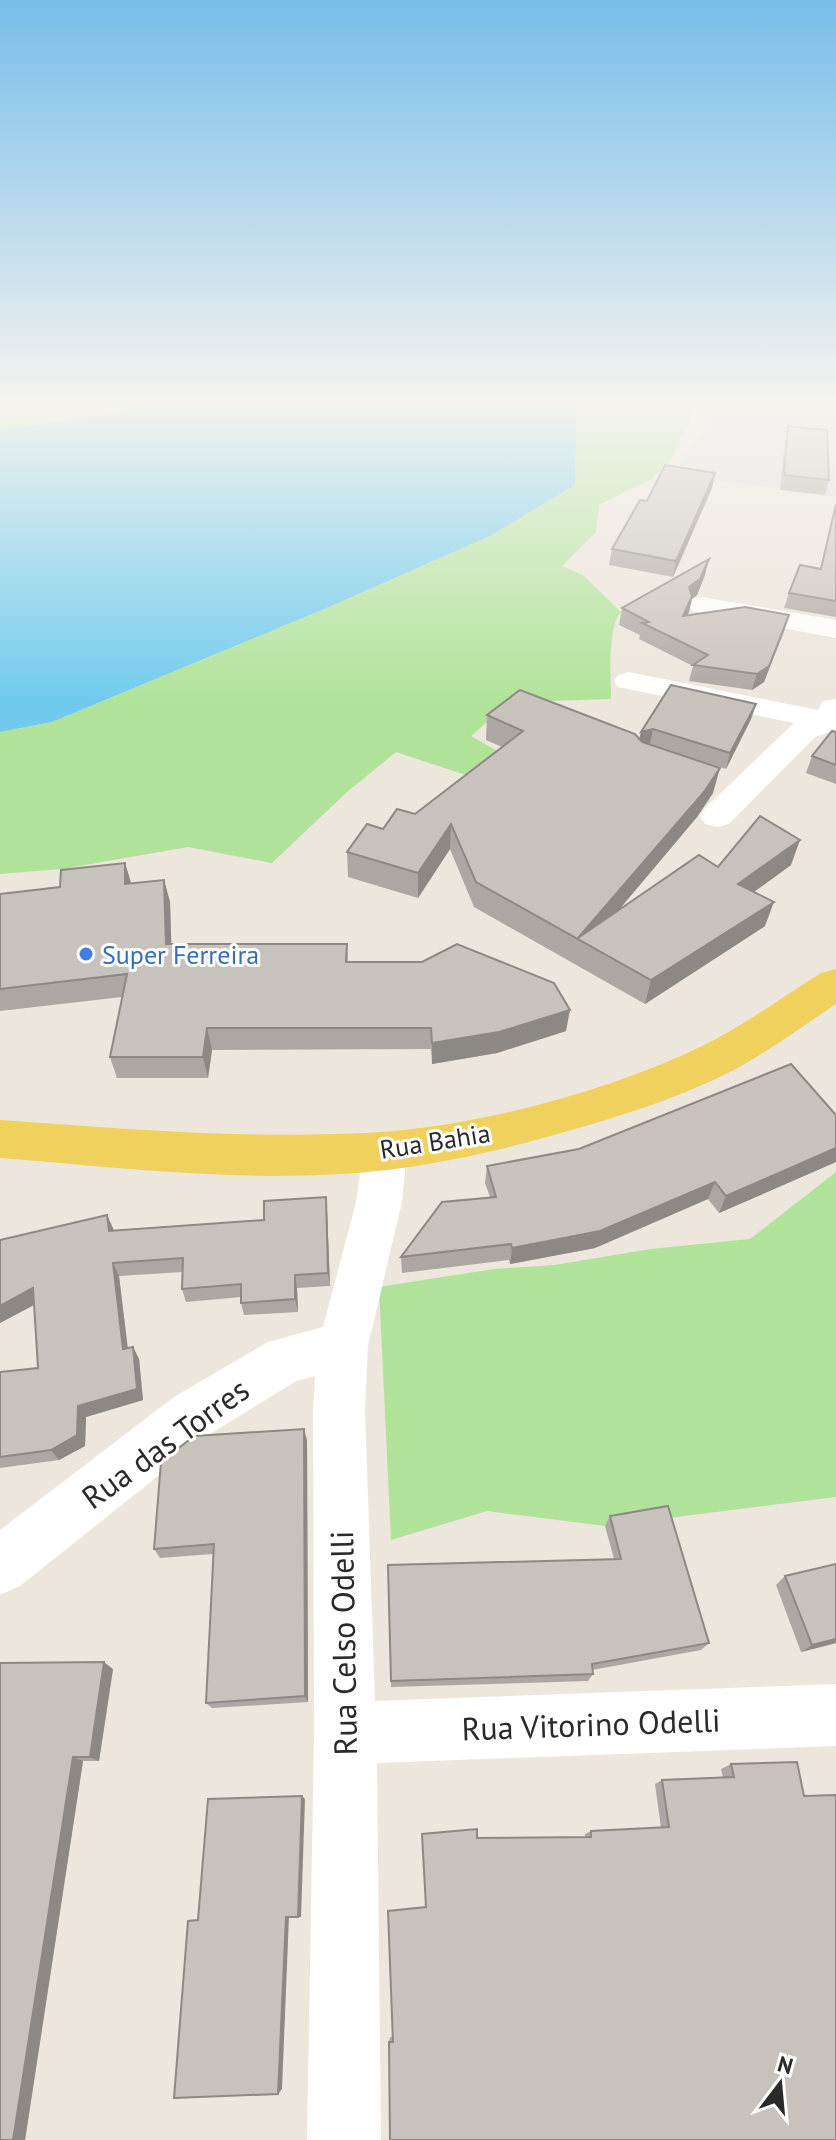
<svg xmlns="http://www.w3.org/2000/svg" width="836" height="2140" font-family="'PT Sans',sans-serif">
<rect width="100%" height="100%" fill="#ece6dc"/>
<path fill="#dfdde5" d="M721,404H836V497L673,473Z"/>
<g fill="#b0e399">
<path d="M0,404H135L122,412L0,430Z"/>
<path d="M577,404H698L669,463L652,479L599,505L596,532L562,566L583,575L621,612C607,627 611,678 611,699L510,702L471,736L540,775L520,793L396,752L347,792L272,863L188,847L62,869L0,874V732L52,722L329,607L490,536L575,485Z"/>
<path d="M836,1172V1497L605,1526L487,1511L391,1540L379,1287L494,1269L555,1265L651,1249L750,1239Z"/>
</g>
<path fill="#6fcaee" d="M135,404H577L575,485L490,536L329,607L52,722L0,732V430L122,412Z"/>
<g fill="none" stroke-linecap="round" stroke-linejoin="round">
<g fill="#fff" fill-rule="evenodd">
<path d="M702,597L836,620V638L692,611L688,605L692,599Z"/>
<path d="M629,672L818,710L823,701L836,699V729L814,738L729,824L717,827L705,824L700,816L705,808L794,723L618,687L614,681L618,675Z"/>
<path d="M385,1132L401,1138L407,1151L402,1202L368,1346L365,1410L375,1701L836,1684V1746L377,1763L381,2140H307L314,1733L313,1410L315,1376L296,1381L212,1433L20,1586L0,1595V1530L174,1397L268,1342L323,1327L356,1202L363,1151L369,1138Z"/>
</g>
<path fill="#f0d15d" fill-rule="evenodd" d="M836,969V1004C803,1026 769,1051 734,1070C685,1095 634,1112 582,1127C518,1146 453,1162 387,1170C259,1185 127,1168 0,1158V1120C127,1129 254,1140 382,1132C482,1125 612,1090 702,1046C744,1026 782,997 821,973Z"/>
</g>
<g fill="#aca7a2">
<path d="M788,426L829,480L825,495L780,490L785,440Z"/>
<path d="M715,473L712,488L673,577L609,565L612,549L647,501Z"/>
<path d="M836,502V617L784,608L789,593L820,569Z"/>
<path d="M705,575L697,595L692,599L687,616L789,615L784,631L764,682L752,690L689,681L693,666L639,639L640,635L619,625L622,608Z"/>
<path d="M756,704L751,719L726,769L650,744L713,793L697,817L618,911L718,867L791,865L754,892L765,926L645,1004L474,907L450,849L418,898L348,877L347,852L383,829L415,814L502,747L486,740L487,715L639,739L641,732Z"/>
<path d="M836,732V784L806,773L812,756Z"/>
<path d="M125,863L131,884L164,880L170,902L171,944H347L348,962L566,1031L497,1053L432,1064L431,1049L212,1050L208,1078H117L110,1057L122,997L0,1011V894L60,887Z"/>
<path d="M836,1115V1162L719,1213L708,1199L595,1248L510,1264L509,1260L402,1273L401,1257L490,1197L485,1183L487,1166Z"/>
<path d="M326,1197L327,1211L330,1286L297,1288L298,1312L244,1315L241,1303V1297L186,1302L182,1289V1272L119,1276L128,1348L133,1347L139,1359L143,1400L86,1417L85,1446L59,1460L0,1468V1372L38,1368L34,1305L0,1323L113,1228L114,1230L264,1220Z"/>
<path d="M307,1440L308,1702L212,1708L206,1703L213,1554L160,1558L154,1549Z"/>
<path d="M610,1516L709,1643L701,1650L592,1670L593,1674L588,1681L391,1687V1681L614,1559L605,1526Z"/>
<path d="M836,1564V1643L801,1652L776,1585L785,1576Z"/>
<path d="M0,1663L113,1669L99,1761H83L25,2140H0Z"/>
<path d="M731,1764L836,2140L389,2042L390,2037H393L425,1907L477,1838L585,1837V1834L591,1831L661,1828L655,1784L662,1780L723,1777L721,1769Z"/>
</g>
<g fill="#8c8884">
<path d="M715,473L712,488L673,577L676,561Z"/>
<path d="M709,559L705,575L697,595L692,599L689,612L680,633L689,587Z"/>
<path d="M789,615L784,631L764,682L752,690L757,674Z"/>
<path d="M756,704L751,719L726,769L730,753Z"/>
<path d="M653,729L650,744L638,747L641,732Z"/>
<path d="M720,768L713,793L697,817L589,945L578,938Z"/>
<path d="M451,824L450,849L418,898V873Z"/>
<path d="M800,840L791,865L730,909L738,884Z"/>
<path d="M125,863L132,886L125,884Z"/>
<path d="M164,880L170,902L172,966L166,944Z"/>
<path d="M774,902L765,926L645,1004L651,980Z"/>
<path d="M570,1010L566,1031L497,1053L432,1064V1043Z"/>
<path d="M207,1028L212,1050L208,1078L203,1057Z"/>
<path d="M836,1148V1162L719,1213L726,1196Z"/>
<path d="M715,1182L708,1199L595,1248L510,1264L512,1248Z"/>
<path d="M326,1197L327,1211L330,1286L328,1273Z"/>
<path d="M107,1215L113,1228L115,1244L109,1231Z"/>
<path d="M113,1263L119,1276L129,1361L123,1349Z"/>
<path d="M295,1275L297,1288L298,1312L295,1299Z"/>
<path d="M33,1288L41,1301L0,1323V1306Z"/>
<path d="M133,1347L139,1359L143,1400L86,1417L85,1446L59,1460L51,1450L78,1406Z"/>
<path d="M304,1429L307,1440L308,1702L305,1696Z"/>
<path d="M836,1639V1643L801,1652L812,1645Z"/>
<path d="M104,1662L113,1669L99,1761L90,1757Z"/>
<path d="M73,1757L83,1761L25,2140H13Z"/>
<path d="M302,1796L305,1799L301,1917H298Z"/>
<path d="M289,1916L282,2089L278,2094L286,1917Z"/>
</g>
<g fill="#c8c2bc" stroke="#8c8884" stroke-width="2">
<path d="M788,426L827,430L829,480L784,475Z"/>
<path d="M665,465L715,473L676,561L612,549L640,500L647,501Z"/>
<path d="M836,504V601L789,593L800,565L821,569Z"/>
<path d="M709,559L700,579L689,587L692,596L683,616L745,607L789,615L769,666L757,674L693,665L708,655L642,623L649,622L622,608Z"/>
<path d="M671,685L756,704L730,753L653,729L641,732Z"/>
<path d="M520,690L635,734L642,742L720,768L704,792L578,938L699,855L718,867L760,816L800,840L738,884L774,902L651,980L476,882L451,824L418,873L347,852L367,824L383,829L397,809L415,814L523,731L487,715Z"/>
<path d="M832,731L836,732V765L812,756Z"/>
<path d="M125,863V884L164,880L166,944H347L346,962H422L457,944L554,983L570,1010L499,1032L432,1043L431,1028H207L203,1057H110L127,974L0,989V894L60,887L61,870Z"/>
<path d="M791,1064L836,1115V1148L726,1196L715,1182L600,1231L512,1248L511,1244L401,1257L442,1202L496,1197L487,1166L579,1149Z"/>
<path d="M326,1197L328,1273L295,1275V1299L241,1303V1284L182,1289L183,1258L113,1263L123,1349L133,1347L137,1389L78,1406L77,1435L51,1450L0,1457V1372L38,1368L33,1288L0,1306V1240L107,1215L109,1231L264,1220V1201Z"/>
<path d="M304,1429L305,1696L206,1703L214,1544L154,1549L161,1462L194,1436Z"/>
<path d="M668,1506L709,1643L592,1664L593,1674L391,1681L388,1565L621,1559L610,1516Z"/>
<path d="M836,1564V1639L812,1645L785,1576Z"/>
<path d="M104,1662L90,1757H73L13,2140H0V1663Z"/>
<path d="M797,1762L804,1796L836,1795V2140H390L389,2042H393L388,1911L426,1907L422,1834L477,1829V1838L591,1837V1831L669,1827L662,1780L734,1777L731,1764Z"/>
<path d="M302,1796L298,1917H286L278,2094L174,2098L188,1921L198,1920L208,1799Z"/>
</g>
<linearGradient id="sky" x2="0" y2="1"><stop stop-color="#77bdea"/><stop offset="0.57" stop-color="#f6f4ef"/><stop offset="1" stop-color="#f6f4ef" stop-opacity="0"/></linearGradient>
<rect width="836" height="704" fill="url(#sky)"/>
<circle fill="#3f7fe0" stroke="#fff" stroke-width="3" cx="86" cy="954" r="8"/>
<g text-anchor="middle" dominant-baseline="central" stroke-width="6" stroke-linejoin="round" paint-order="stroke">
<g font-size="26" fill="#366cbe" stroke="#fff" text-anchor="start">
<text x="102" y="954">Super Ferreira</text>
</g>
<g font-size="26" fill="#2a2a2a" stroke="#fff">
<text transform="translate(435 1141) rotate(-9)">Rua Bahia</text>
</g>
<g font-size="32" fill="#2a2a2a" stroke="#fff">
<text transform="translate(165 1443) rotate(-36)">Rua das Torres</text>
<text transform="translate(343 1643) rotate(-91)">Rua Celso Odelli</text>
<text transform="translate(591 1724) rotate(-2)">Rua Vitorino Odelli</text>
</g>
</g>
<g transform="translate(780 2084) rotate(16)" stroke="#ffffff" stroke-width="6" paint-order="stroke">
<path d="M0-6L14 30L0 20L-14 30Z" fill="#2a2a2a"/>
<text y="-12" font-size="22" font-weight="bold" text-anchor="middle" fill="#2a2a2a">N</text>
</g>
</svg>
